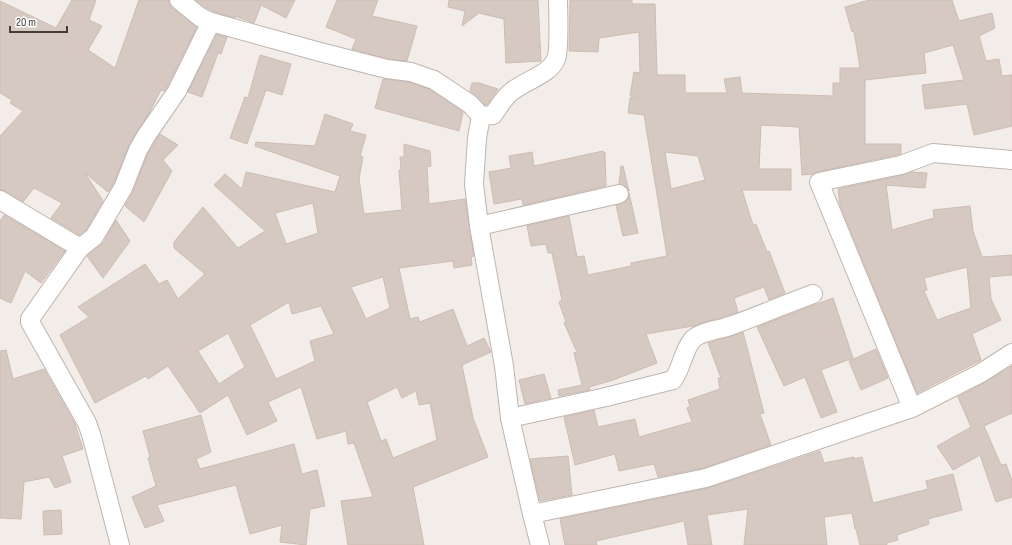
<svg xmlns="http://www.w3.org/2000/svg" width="1012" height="545" font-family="'Sofia Sans Condensed',sans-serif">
<rect width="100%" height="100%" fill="#f2ede8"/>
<g fill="#d6c9c2" stroke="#cdbcb3" fill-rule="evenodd">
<path d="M72,0H96L89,20L102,26L88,50L115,68L139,0H169V4L172,8L197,27L168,85L164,91L161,90L149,113L129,145L114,183L108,192L85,173L103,201L86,230L79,235L51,218L62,203L34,188L23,202L5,191L0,190V136L23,111L10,103L12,100L0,93V1L56,28Z"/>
<path d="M196,0H295L286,18L261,5L254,23L235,16V18L215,12L206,8Z"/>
<path d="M337,0H378L372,16L417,26L407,61L389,59L352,49L356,39L326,27Z"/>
<path d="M449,0H538L541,61L506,63L504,19L479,13L462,26L465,11L448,7Z"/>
<path d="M570,0H632V4H655L657,75H685V93H727L724,79L740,77L742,93L833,96V83H840V68H860L854,31L852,32L845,7L869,0H952L959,21L992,13L995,28L979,36L986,61L999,59L1002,76L1012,75V126L974,135L967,104L925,109L922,85L964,80L953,45L924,53L926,73L865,80V144H901V154L817,172L812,174L802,175L799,127L761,125L759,169H791V190H742L753,225L756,224L767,252L769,251L785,293L769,300L764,287L734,298L738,312L693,326L646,334L657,363L613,380L589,387L590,390L559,396L558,390L582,385L574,353L577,352L564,323L566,322L559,302L562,300L552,253H548L546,244L531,246L527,226L569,216L577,257L584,256L588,275L631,266V263L667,256L644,115L628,113L630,98L636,96H630L634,72L640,73L639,32L599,38L598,52L569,51ZM665,152L698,156L705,180L671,189Z"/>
<path d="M217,34L227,37L221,54L218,53L202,97L188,92Z"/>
<path d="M260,55L291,64L282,95L266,90L247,144L230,138L245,97L248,98Z"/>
<path d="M383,79L409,82L429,89L463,112L459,131L375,108Z"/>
<path d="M472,83H479L498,89L487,105H485L478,97L470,91Z"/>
<path d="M325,114L353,124L350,131L366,135L360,156L363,157L359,179L364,214L402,210L399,170H401L400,157H404V144L430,151L431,166L427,167L429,204L465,199L474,256L471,257L472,265L454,268L453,261L399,268L410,319L418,317L420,322L453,309L467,346L484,338L491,352L462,365L473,418L488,457L413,487L424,545H348L341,501L373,497L354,443L348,444L346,431L317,439L301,387L268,402L277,421L247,435L228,395L200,413L168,366L148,379L146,376L95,403L60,335L89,317L78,307L145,264L159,284L167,280L178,299L205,274L174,248V242L203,207L238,248L265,231L214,185L225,174L242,189L246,172L335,192L340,176L255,146L256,142L315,146ZM313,203L318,233L286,244L275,213ZM383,277L390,308L366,319L351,287ZM289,302L292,314L321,306L334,334L310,341L315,361L276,379L250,325ZM228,333L245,367L219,384L198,351ZM397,387L402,398L416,391L419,405L430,403L437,440L393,458L386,439L381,441L367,402Z"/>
<path d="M160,134L178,145L163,160L172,171L144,222L125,206L133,192L147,155Z"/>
<path d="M603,151V153L605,152L606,186L523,205L522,199L494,204L489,172L511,168L509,156L532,152L534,166Z"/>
<path d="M621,166H623L629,191L626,187L619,184Z"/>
<path d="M911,172L927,173L925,188L886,185L892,230L934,218L933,210L970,206L973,231L982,257L1012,255V275L989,277L991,299L1001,320L972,334L981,360L917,393L840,205L838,189L903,175ZM967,267L971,308L937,320L924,291L927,290L924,278Z"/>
<path d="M629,193L638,233L623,236L616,205L626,201L629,197Z"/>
<path d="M4,215L65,251L41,283L25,271L11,303L0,298V221Z"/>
<path d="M116,220L130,241L103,278L87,256L103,243Z"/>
<path d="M833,298L853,358L821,370L837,412L821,418L805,377L784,386L757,327Z"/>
<path d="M743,332L764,413L760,414L771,445L703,468L658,477L654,464L619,471L615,454L575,465L564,417L594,410L598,427L635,419L639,437L692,422L687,408L690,406L688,400L720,389L718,378H721L708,343Z"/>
<path d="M876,349L888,378L861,390L849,361Z"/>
<path d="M6,350L13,379L44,369L75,424L83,449L62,456L71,482L55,488L49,477L24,482L21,519L0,518V351Z"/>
<path d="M1012,366V413L984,426L1001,465L1006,464L1012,481V497L996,502L980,455L953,470L937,446L971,427L958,397L986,382Z"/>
<path d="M544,374L551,398L525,404L519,380Z"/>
<path d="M201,415L211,452L196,459L200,469L294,444L302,474L317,470L325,506L310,509L306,545L280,542L282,525L250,534L236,485L157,505L164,521L145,528L132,497L156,486L148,458L150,457L143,431Z"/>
<path d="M820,451L824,463L854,457V459L862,457L873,503L928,489L926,481L953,474L962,510L928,519L929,524L897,535L898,540L886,543L887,545H860L856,529H855L852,513L824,517L827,545H744L748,509L707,515L712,545H688L684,521L596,541L597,545H565L560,519L708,488Z"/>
<path d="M568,456L572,495L540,501L530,459Z"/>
<path d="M61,510L62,534L44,535L43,511Z"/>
</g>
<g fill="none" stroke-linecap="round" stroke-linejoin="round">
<g stroke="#c0b5af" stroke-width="20">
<g id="minor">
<path d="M179,0L200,17L211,22L320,52L387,69L411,72L434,80L470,104L481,116"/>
<path d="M0,200L80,248"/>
<path d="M479,226L619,194"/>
<path d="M912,408L981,373L1012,353"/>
<path d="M510,418L606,397L673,380C682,368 683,350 693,339C702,331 719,330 730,326C758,316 786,304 813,294"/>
<path d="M532,514L706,478L912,408L819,182L901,165L933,153L1012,160"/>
<path d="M120,545L91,434L87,423L30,322V319L80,248L94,237L123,188L138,150L146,136L177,91L211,22"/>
<path d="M540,545L532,514L510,418L504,366L479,226L474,184L477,138L481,116L493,115C498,108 503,99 510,93C523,81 550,75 556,59C560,50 558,12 558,0"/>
</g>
</g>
<use href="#minor" stroke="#fff" stroke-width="18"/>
</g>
<path d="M10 26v6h57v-6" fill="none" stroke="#453c38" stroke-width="2"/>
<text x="16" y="26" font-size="12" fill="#453c38" stroke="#ffffff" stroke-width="3" paint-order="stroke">20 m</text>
</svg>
